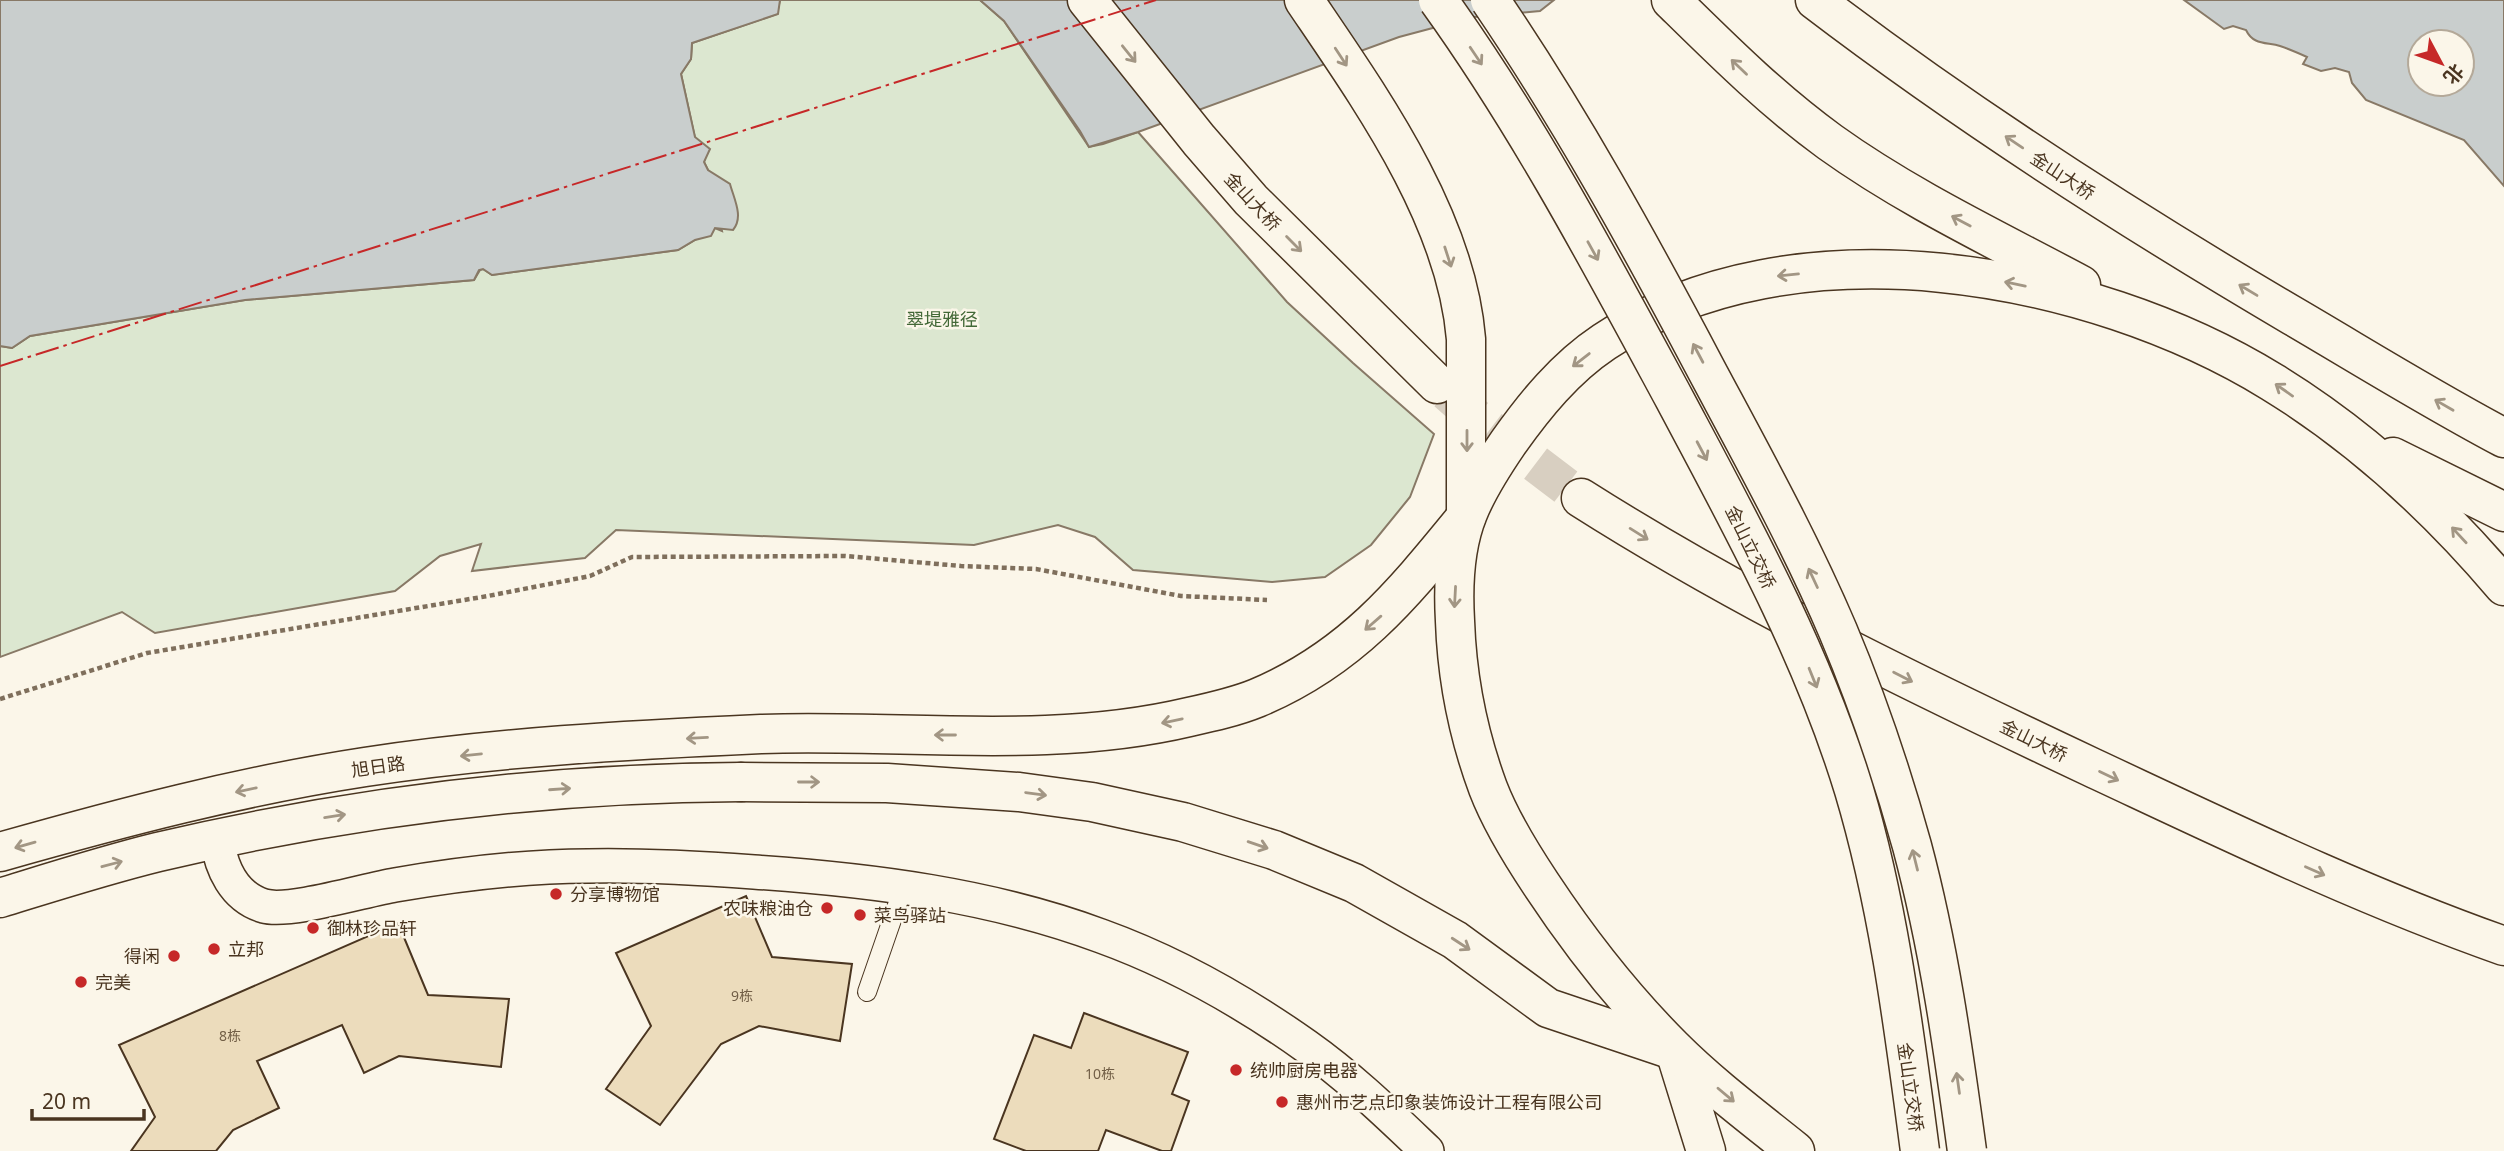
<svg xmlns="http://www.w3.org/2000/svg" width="2504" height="1151" font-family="'Noto Sans','Noto Sans SC',sans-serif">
<rect width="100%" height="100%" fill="#fbf6e9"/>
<path fill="#dce7d0" stroke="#887966" stroke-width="2" d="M780,0H980L1004,21L1089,147L1103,144L1138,132L1287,302L1353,363L1434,434L1410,497L1371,545L1325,577L1272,582L1133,570L1095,537L1058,525L974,545L616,530L585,558L472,571L481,544L440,556L395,591L155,633L122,612L0,657V346L12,348L30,336L245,300L474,280L480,270L483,269L492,275L678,250L715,228L722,231L708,170L704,162L705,156L695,138L681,74L691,59L692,43L777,14Z"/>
<g fill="#c9cecd" stroke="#887966" stroke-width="2" fill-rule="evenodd">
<path d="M0,0H780L778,14L692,43L691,59L681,74L695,137L710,149L704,162L708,170L730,184C734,199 744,217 733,230L715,228L711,236L695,240L678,250L492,275L483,269L479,270L474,280L245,300L30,336L12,348L0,346Z"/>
<path d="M980,0H1554L1540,11L1474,17L1399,37L1138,132L1089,147L1080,131L1004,21Z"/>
<path d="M2184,0H2504V186L2464,140L2366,100L2352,83L2349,72L2335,68L2321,71L2303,64L2307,57C2298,53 2289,49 2280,46C2266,42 2253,45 2246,30L2233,26L2224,29ZM2420,42H2462V84H2420Z"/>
</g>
<g fill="#ecdcbc" stroke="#4a3520" stroke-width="2">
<path d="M746,896L772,957L852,964L840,1041L759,1026L721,1044L660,1125L606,1089L651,1026L616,953Z"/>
<path d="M398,923L428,995L509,999L501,1067L399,1056L364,1073L342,1025L257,1061L279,1108L233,1130L216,1151H131L155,1117L119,1045Z"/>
<path d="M1084,1013L1188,1052L1172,1094L1189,1101L1171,1151H1162L1106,1130L1098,1151H1026L994,1139L1034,1035L1071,1048Z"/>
</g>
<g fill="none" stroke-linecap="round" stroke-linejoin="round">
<path stroke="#d8cfc1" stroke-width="38" stroke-dasharray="38 19" stroke-linecap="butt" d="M1447,392L1482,423L1581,498"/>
<g stroke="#4a3520" stroke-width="20">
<path id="lane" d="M867,992L903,888"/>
</g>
<g stroke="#4a3520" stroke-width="36">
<path id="street" d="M217,839C221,868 234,897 264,906C290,913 365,890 395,885C459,874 523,866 588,866C643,865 699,868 754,872C871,880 991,895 1101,936C1173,962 1244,1002 1306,1046C1350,1077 1389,1115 1427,1151"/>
</g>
<g stroke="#4a3520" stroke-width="41">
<g id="secondary">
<path d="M0,852C120,818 241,786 365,767C495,747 629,740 761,734C903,729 1050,750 1189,717C1212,712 1235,707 1257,698C1352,658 1403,594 1466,517"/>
<path d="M0,898C52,882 105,865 158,852C349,807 545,783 741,782"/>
</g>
</g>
<g stroke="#4a3520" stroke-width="41">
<g id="primary">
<path d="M1087,0L1199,140L1251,200L1437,384"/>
<path d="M1304,0C1371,99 1456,217 1466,339V510"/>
<path d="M1671,0C1722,50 1772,100 1830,142C1908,198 1997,240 2081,285"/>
<path d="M1815,0C1967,116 2128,219 2293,316C2363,357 2432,400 2504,438"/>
<path d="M2393,457L2504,512"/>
<path d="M1581,498C1743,601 1917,685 2091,767C2228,831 2362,896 2504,946"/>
<path d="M741,782L887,783L1019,792L1092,802L1183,822L1274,850L1354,883L1455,940L1548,1008L1670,1049"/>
<path d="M1675,1051L1706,1151"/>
<path d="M1795,1151C1754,1118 1710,1085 1673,1048C1623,998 1580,943 1541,884C1521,854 1501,822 1488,788C1468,734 1457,679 1455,621C1453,587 1455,545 1468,513C1478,488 1493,465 1508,443C1535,405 1565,368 1604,342C1792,216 2090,270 2272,382C2360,436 2438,508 2504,586"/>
</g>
</g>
<path stroke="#7f6f5c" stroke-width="4.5" stroke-dasharray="5 3.5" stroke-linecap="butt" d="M0,699L147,653L488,596L590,576L632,557L845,556L961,566L1036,569L1181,596L1267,600"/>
<use href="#lane" stroke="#fbf6e9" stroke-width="18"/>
<use href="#street" stroke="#fbf6e9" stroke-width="33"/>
<use href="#secondary" stroke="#fbf6e9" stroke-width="38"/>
<use href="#primary" stroke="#fbf6e9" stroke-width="38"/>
<g stroke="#4a3520" stroke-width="41" stroke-linecap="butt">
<g id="primary-bridge">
<path d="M1438,0C1528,125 1601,263 1674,398C1741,524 1812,652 1854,790C1889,907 1904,1030 1920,1151"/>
<path d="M1490,0C1571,119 1640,244 1707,371C1753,457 1800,542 1838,631C1867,700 1892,774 1912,846C1939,947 1953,1048 1967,1151"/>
</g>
</g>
<use href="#primary-bridge" stroke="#fbf6e9" stroke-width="38"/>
<path stroke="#c62828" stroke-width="2" stroke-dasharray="24 5 3.5 5" stroke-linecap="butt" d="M0,366L1156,0"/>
</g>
<defs><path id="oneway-shaft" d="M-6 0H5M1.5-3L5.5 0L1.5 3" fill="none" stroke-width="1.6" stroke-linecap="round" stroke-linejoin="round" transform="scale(1.75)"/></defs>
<g stroke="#a29684">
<use href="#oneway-shaft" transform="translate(1129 54) rotate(51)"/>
<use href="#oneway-shaft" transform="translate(1476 56) rotate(56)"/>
<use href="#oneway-shaft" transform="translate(1341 57) rotate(57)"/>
<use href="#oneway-shaft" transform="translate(1739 67) rotate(-136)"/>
<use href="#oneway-shaft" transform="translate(2014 142) rotate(-146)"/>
<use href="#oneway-shaft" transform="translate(1961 221) rotate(-152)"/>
<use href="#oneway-shaft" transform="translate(1294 244) rotate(45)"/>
<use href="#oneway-shaft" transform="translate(1593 251) rotate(61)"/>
<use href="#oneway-shaft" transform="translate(1448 257) rotate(72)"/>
<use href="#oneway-shaft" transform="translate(1788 275) rotate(174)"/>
<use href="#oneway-shaft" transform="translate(2015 284) rotate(-168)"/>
<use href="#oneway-shaft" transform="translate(2248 290) rotate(-149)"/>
<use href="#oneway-shaft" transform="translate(1698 353) rotate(-118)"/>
<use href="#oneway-shaft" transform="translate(1581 360) rotate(142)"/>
<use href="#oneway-shaft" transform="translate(2284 390) rotate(-145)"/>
<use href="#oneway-shaft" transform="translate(2444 405) rotate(-150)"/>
<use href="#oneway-shaft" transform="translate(1467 441) rotate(90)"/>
<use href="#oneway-shaft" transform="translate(1702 451) rotate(62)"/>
<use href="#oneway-shaft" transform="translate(1639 534) rotate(32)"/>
<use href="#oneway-shaft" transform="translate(2459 535) rotate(-133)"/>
<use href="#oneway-shaft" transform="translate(1813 578) rotate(-115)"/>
<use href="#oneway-shaft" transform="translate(1455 597) rotate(93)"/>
<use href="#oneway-shaft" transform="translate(1373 623) rotate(139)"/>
<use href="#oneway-shaft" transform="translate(1903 677) rotate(27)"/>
<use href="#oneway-shaft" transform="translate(1813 678) rotate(68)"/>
<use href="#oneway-shaft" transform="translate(1172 721) rotate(168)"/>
<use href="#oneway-shaft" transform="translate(945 735) rotate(-180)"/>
<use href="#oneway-shaft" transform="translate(697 738) rotate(177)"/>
<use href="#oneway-shaft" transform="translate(471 755) rotate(174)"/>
<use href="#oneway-shaft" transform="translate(2109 776) rotate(26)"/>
<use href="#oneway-shaft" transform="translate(809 782)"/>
<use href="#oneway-shaft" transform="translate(560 789) rotate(-4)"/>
<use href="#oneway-shaft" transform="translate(246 790) rotate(168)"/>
<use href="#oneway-shaft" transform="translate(1036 794) rotate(8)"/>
<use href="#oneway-shaft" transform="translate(335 816) rotate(-9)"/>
<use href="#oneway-shaft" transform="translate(25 845) rotate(164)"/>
<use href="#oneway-shaft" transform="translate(1258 845) rotate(19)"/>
<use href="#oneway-shaft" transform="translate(1915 860) rotate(-104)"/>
<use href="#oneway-shaft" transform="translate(112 864) rotate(-15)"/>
<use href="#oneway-shaft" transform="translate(2315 871) rotate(24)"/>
<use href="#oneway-shaft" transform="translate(1461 944) rotate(33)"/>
<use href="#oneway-shaft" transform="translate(1958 1083) rotate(-98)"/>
<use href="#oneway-shaft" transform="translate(1726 1095) rotate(40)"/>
</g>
<g fill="#c62828" stroke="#fbf6e9" stroke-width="2.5">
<circle cx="556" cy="894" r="7"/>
<circle cx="827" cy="908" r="7"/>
<circle cx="860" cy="915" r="7"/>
<circle cx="313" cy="928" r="7"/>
<circle cx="214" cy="949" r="7"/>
<circle cx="174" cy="956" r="7"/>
<circle cx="81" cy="982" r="7"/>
<circle cx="1236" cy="1070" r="7"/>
<circle cx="1282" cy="1102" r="7"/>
</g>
<g text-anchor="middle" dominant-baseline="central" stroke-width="5" stroke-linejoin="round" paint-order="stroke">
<g font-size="14" fill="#725f47">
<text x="742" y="995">9栋</text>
<text x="230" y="1035">8栋</text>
<text x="1100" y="1073">10栋</text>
</g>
<g font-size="18" fill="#4a3520" stroke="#fbf6e9">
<text transform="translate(2063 175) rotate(33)">金山大桥</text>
<text transform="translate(1253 201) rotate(47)">金山大桥</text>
<text transform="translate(1751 547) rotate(64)">金山立交桥</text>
<text transform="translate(2034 740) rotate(26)">金山大桥</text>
<text transform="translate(378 766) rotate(-8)">旭日路</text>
<text transform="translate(1911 1087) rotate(82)">金山立交桥</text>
</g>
<g font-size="18" fill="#436837" stroke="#fbf6e9">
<text x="942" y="319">翠堤雅径</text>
</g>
<g font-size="18" fill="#4a3520" stroke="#fbf6e9" text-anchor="start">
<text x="570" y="894">分享博物馆</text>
<text x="813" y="908" text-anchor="end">农味粮油仓</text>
<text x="874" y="915">菜鸟驿站</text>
<text x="327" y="928">御林珍品轩</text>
<text x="228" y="949">立邦</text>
<text x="160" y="956" text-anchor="end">得闲</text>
<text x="95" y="982">完美</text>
<text x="1250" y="1070">统帅厨房电器</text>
<text x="1296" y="1102">惠州市艺点印象装饰设计工程有限公司</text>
</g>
</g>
<g transform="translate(2441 63) rotate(131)"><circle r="33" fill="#fbf6e9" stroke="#b4a999" stroke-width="2"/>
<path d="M0-5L12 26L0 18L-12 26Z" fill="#c62828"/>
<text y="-10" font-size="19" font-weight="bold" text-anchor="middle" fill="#4a3520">北</text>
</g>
<path d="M32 1109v10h112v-10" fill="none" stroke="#4a3520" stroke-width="3.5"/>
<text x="42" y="1109" font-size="21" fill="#4a3520" stroke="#fbf6e9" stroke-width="5" paint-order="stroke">20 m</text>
</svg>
